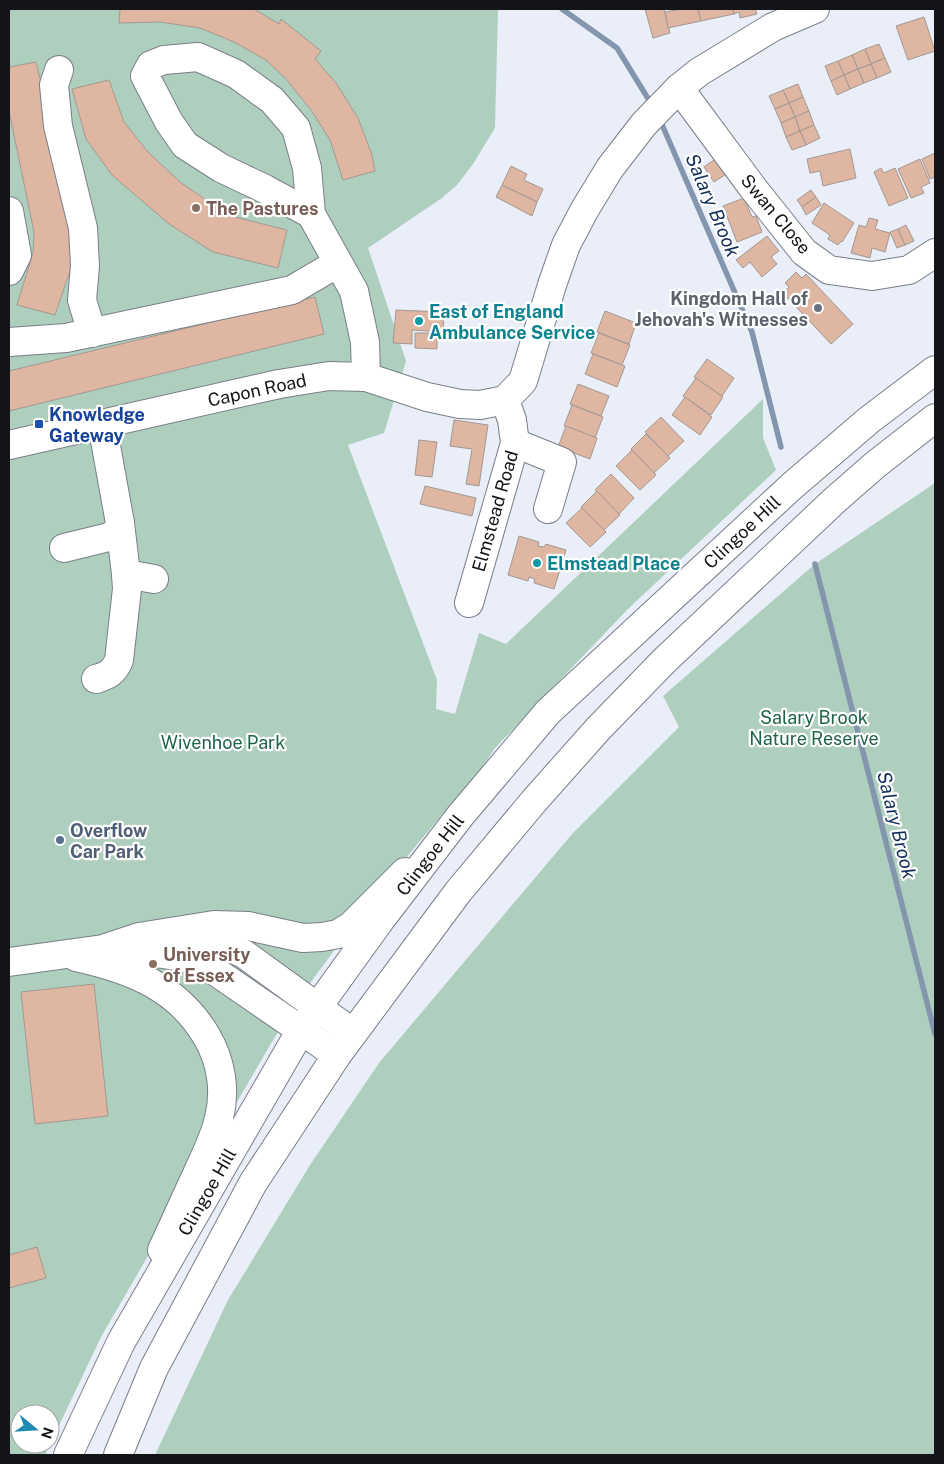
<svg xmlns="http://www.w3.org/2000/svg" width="944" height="1464" font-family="'Public Sans',sans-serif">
<rect width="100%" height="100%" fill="#e9eef9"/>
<g fill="#aecfbe" fill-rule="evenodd">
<path d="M9,9H498L495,128L473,164L457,185L442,198L368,248L406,361L384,433L348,445L437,680L436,709L455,714L479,633L506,644L763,399V438L776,470L628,609L495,748L474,780L449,806L372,899L308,986L273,1040L101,1337L45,1455H9ZM20,1414H50V1444H20Z"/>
<path d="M935,483V1455H155L228,1300L310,1165L379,1063L572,834L679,727L663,696L815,564Z"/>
</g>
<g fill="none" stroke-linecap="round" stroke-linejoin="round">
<g stroke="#8495ae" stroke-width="5.5">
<path d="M562,9L617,48L652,105"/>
<path d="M660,120L752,332L781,447"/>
<path d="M815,564L935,1034"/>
</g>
</g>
<g fill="#deb6a1" stroke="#a39892">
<path d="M120,9H254L279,24L281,19L321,51L315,59L336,83L358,118L372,155L375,171L343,180L330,140L311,110L286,79L266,60L234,42L200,28L160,22L119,23Z"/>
<path d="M645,9H664L670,33L653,38Z"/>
<path d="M681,9H698L701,21L668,28L665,12Z"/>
<path d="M698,9H733L734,14L701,21Z"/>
<path d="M733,9H755L757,14L740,18L739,12L734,14Z"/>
<path d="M924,17L935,51L908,60L896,26Z"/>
<path d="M879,44L885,58L871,64L865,49Z"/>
<path d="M865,49L871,64L858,69L852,55Z"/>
<path d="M852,55L858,69L844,75L838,61Z"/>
<path d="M885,58L891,72L877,78L871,64Z"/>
<path d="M838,61L844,75L831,81L825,66Z"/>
<path d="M36,62L77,230L75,256L55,315L17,305L33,253L34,232L9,111V67Z"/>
<path d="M871,64L877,78L864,83L858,69Z"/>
<path d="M858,69L864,83L850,89L844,75Z"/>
<path d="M844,75L850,89L837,95L831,81Z"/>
<path d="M109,80L124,122L148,152L180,182L209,202L235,217L287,230L278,268L213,252L169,224L112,175L86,139L72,89Z"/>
<path d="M798,84L803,97L789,103L783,90Z"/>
<path d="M783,90L789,103L775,109L769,96Z"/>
<path d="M803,97L809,111L795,117L789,103Z"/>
<path d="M789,103L795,117L781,123L775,109Z"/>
<path d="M809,111L814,125L800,131L795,117Z"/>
<path d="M795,117L800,131L786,137L781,123Z"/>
<path d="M814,125L820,138L806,145L800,131Z"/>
<path d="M800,131L806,145L792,150L786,137Z"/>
<path d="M850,149L856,178L823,186L820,171L810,173L807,159Z"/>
<path d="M935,153V177L930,179L922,159Z"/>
<path d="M718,157L728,173L714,182L704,167Z"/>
<path d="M920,159L930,183L921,187L924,193L911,198L898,169Z"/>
<path d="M511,166L527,174L524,180L543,189L537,202L502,185Z"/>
<path d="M881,168L884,173L895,168L908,198L889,206L874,172Z"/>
<path d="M502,185L537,202L532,216L496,197Z"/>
<path d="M811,190L816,197L802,207L797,200Z"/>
<path d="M816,197L821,205L806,215L802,207Z"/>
<path d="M744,198L752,217L756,216L762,232L737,242L723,206Z"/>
<path d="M824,203L854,223L842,242L841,241L838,245L828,239L830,235L812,223Z"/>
<path d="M869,218L878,220L875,229L890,233L885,252L872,248L870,258L851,253L859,225L866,227Z"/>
<path d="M906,225L914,241L905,245L898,229Z"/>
<path d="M898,229L905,245L897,248L890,232Z"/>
<path d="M767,236L779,251L771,257L777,264L762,277L750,262L743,268L736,260Z"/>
<path d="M796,272L802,278L806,274L853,324L831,344L783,293L789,287L785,283Z"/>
<path d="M315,297L324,334L9,411V371Z"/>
<path d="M396,310L444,312L443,332L412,330V344L393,343Z"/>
<path d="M605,311L636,323L629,344L597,332Z"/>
<path d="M415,333H437V349L415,348Z"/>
<path d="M599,333L630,345L622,365L591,353Z"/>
<path d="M593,354L625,366L617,387L585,374Z"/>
<path d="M707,359L734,378L722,396L694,377Z"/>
<path d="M696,378L723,397L711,415L683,396Z"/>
<path d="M578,384L609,396L601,416L570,404Z"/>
<path d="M685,397L712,417L700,435L672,415Z"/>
<path d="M572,405L603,417L595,438L564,426Z"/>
<path d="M661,417L684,441L668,456L645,432Z"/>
<path d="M454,420L488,425L479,486L466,484L472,449L450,446Z"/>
<path d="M566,426L597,438L590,459L558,447Z"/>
<path d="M646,434L670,458L654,473L631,449Z"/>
<path d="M419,440L437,442L432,477L415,475Z"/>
<path d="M632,450L656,475L640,490L616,466Z"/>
<path d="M611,474L634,498L619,514L595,490Z"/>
<path d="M425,486L476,498L472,516L420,504Z"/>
<path d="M597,491L620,515L604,530L581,507Z"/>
<path d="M582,508L606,532L590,547L566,523Z"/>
<path d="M519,536L539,542L538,546L544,547L546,544L566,550L554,589L534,583L535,579L529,577L528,581L508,575Z"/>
<path d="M94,984L108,1116L35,1124L21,992Z"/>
<path d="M37,1247L46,1278L9,1288V1255Z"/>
</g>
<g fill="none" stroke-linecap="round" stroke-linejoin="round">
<g stroke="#797e87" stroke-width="30">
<g id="minor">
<path d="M59,70L54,85L58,126L83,228L85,266L82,300L92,333"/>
<path d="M679,88L753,188L804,252L829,270L872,276L909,270L935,253"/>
<path d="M9,211L17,255L9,271"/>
<path d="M311,214L265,189L221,168L185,145L169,122L145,76L151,65L164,60L198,57L236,74L272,100L296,128L307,168L311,214L354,291L365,342L366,377"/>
<path d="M9,342L66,338L292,290L338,263"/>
<path d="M505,400L523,381L552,285L566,245L585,209L610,168L644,124L679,88L699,72L773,27L815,9"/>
<path d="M515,443L562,462L548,509"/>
<path d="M9,445L279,384L329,376L366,377L427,397L460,404L480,405L505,400"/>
<path d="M64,548L109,537L117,532L120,523L102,424"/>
<path d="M126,574L154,579"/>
<path d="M469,603L515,443L512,420L505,400"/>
<path d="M96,679C109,675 114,672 119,660L127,589L126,574L120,523"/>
<path d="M188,940L224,945L244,954L353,1033"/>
<path d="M123,951C156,953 179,953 209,967L337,1055"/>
<path d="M76,957C131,969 178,987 207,1037C221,1061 226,1090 219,1118C215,1137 205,1156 197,1174C185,1199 174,1225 162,1250"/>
<path d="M9,962L103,949L139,937L214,925L248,926L303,938L322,937L338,934L351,926L405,872"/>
</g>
</g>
<g stroke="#797e87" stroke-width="30">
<g id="major">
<path d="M68,1455L121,1342L301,1030L381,919L460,816L548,712L792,486L869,420L935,370"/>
<path d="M118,1455L154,1368L253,1183L337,1055L458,892L534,801L598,729L664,661L835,500L875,465L935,418"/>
</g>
</g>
<use href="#minor" stroke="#fff" stroke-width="28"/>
<use href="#major" stroke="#fff" stroke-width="28"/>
</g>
<g fill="#8d6e63" stroke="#fff" stroke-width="2">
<circle cx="196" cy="208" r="5"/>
<circle cx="153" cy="964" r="5"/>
</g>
<circle fill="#6b7280" stroke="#fff" stroke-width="2" cx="818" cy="308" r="5"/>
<g fill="#0f9aa8" stroke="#fff" stroke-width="2">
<circle cx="419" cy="321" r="5"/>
<circle cx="537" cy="563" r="5"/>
</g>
<rect fill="#1a4fb4" stroke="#fff" stroke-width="2" x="34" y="419" width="10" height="10" rx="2.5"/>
<circle fill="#5c6f8a" stroke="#fff" stroke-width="2" cx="60" cy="840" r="5"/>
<g text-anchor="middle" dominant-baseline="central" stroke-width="4.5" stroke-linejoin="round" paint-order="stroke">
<g font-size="18" font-weight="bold" fill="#785e54" stroke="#fff" text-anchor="start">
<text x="206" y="208">The Pastures</text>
<text x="163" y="954">University<tspan x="163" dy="21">of Essex</tspan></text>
</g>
<g font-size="18" fill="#121417" stroke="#fff">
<text transform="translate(776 214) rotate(50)">Swan Close</text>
<text transform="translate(257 390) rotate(-12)">Capon Road</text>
<text transform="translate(495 511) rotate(-74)">Elmstead Road</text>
<text transform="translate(742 532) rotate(-43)">Clingoe Hill</text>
<text transform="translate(430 855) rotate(-52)">Clingoe Hill</text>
<text transform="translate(207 1192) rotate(-60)">Clingoe Hill</text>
</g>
<g font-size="18" font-weight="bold" fill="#5b616d" stroke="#fff" text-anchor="end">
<text x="808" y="298">Kingdom Hall of<tspan x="808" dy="21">Jehovah's Witnesses</tspan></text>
</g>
<g font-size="18" font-weight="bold" fill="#0d838f" stroke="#fff" text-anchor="start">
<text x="429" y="311">East of England<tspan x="429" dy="21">Ambulance Service</tspan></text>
<text x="547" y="563">Elmstead Place</text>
</g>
<g font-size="18" font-weight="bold" fill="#164399" stroke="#fff" text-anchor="start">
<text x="49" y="414">Knowledge<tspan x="49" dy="21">Gateway</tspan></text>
</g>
<g font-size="18" fill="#1e6448" stroke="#fff">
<text x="814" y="717">Salary Brook<tspan x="814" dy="21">Nature Reserve</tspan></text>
<text x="223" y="742">Wivenhoe Park</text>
</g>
<g font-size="18" font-weight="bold" fill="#4e5e75" stroke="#fff" text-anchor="start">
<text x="70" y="830">Overflow<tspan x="70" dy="21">Car Park</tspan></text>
</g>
<g font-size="19" font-style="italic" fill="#112e59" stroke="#fff">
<text transform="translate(713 205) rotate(67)">Salary Brook</text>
<text transform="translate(897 825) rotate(76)">Salary Brook</text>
</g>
</g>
<rect width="944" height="1464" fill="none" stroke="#121417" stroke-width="20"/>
<g transform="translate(35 1429) rotate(108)"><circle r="24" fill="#ffffff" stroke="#a0a1a2"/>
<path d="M0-4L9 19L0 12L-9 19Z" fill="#208ab1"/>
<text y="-8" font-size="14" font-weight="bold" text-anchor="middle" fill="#121417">N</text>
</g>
</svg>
